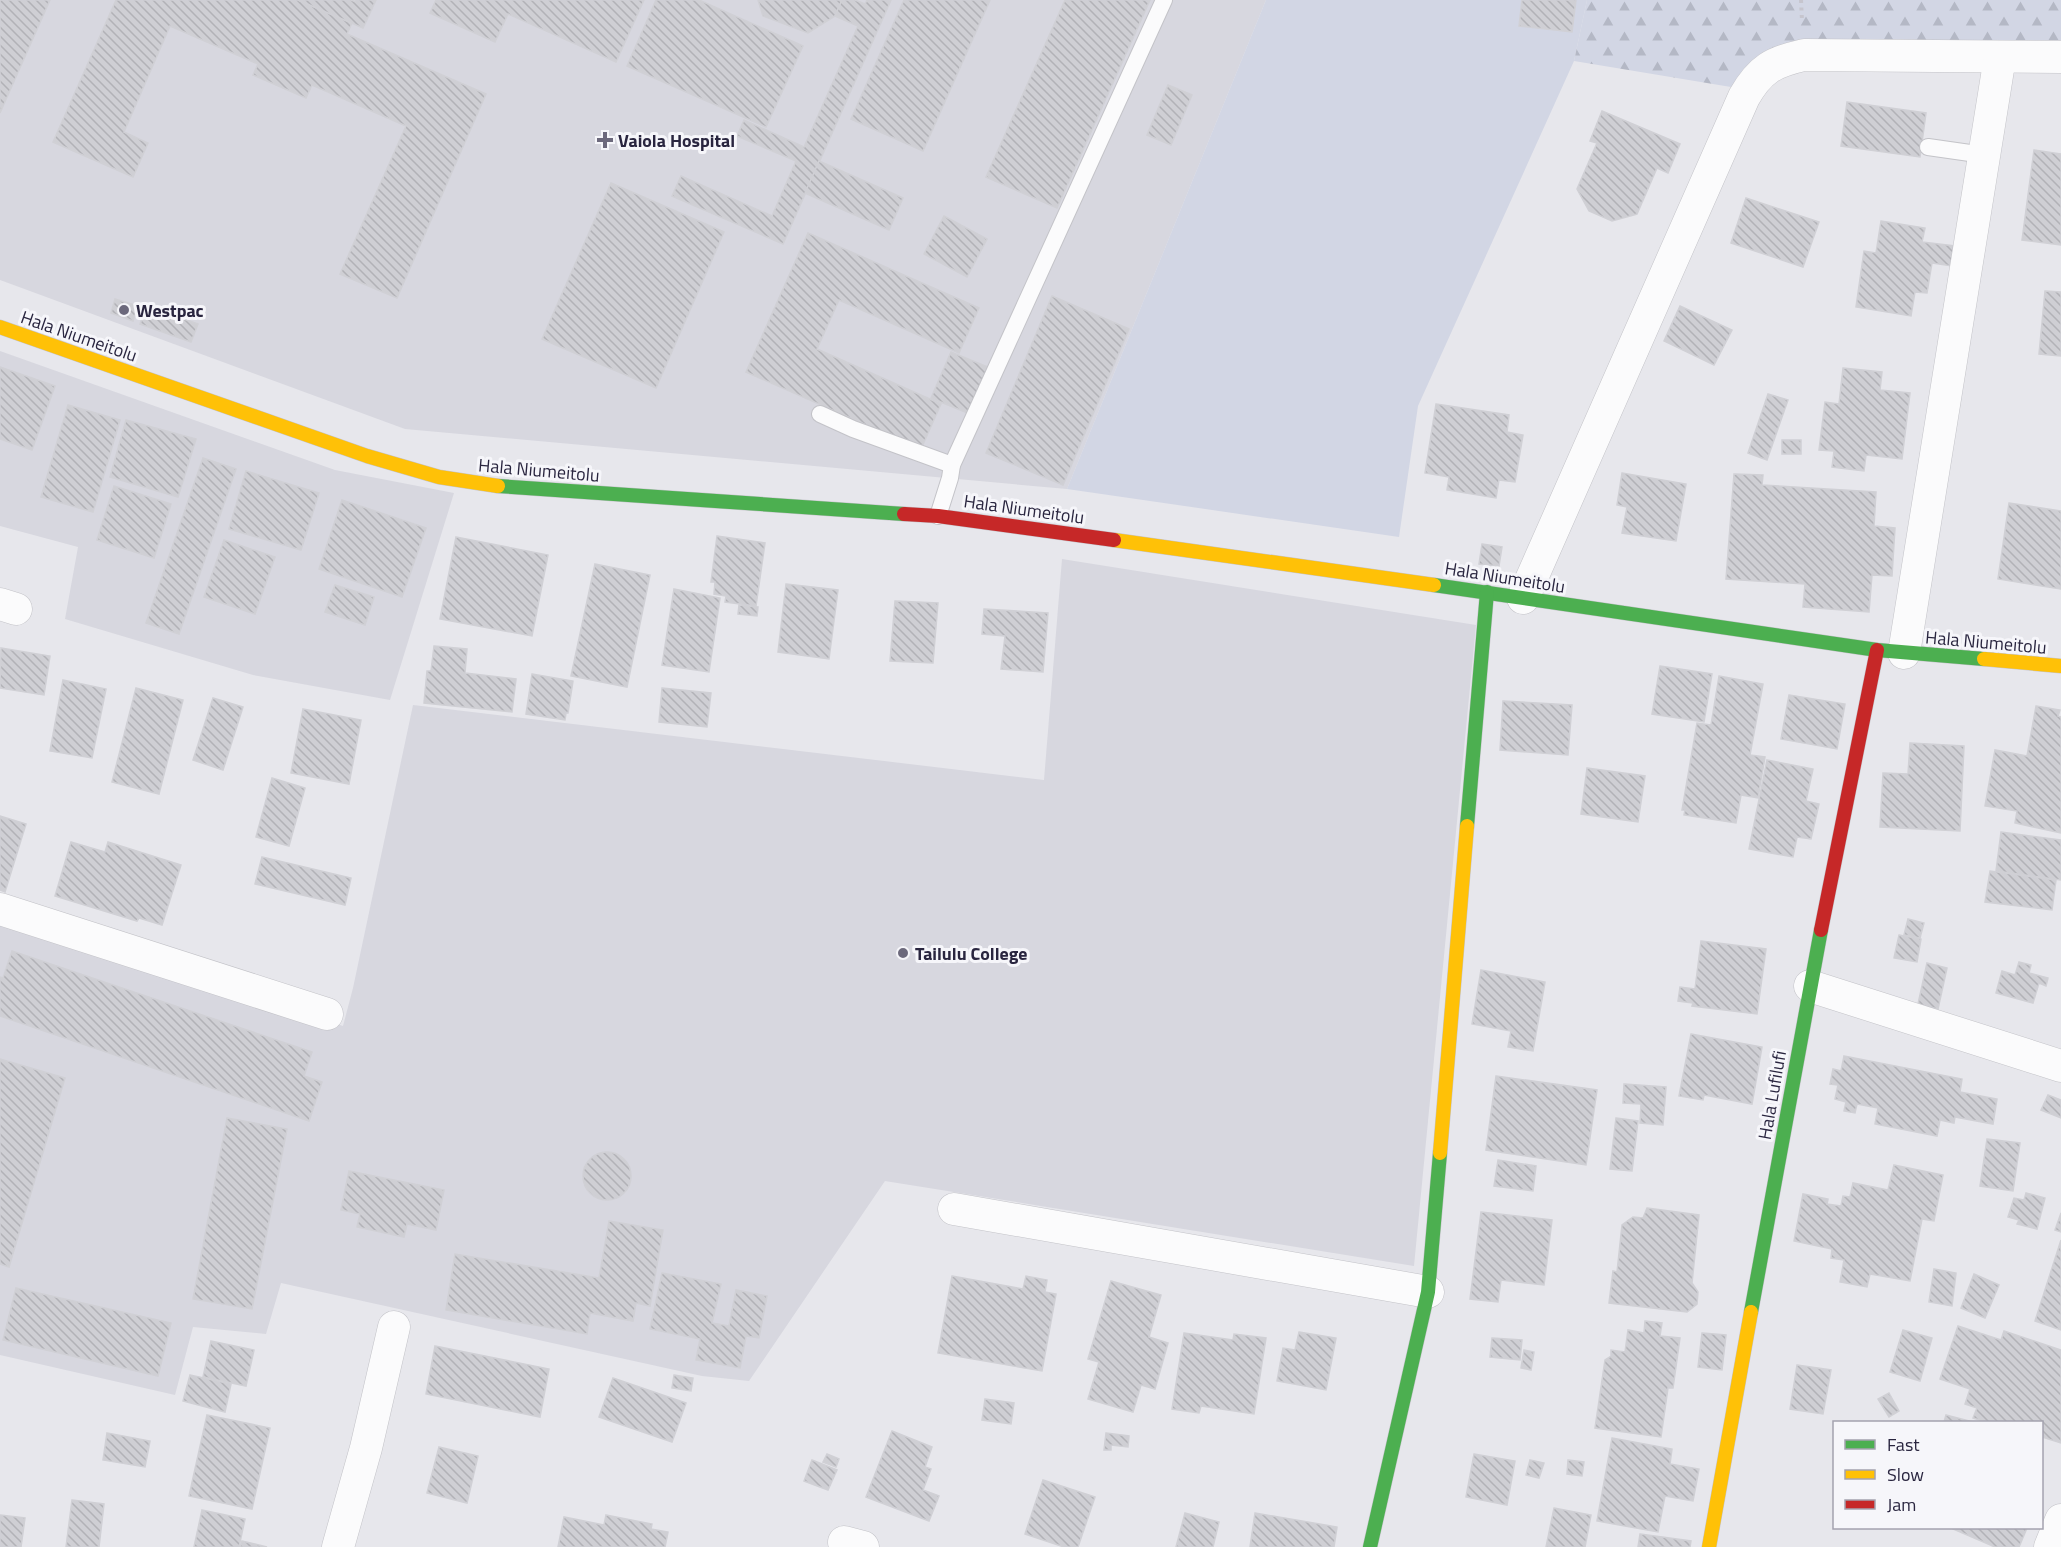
<svg xmlns="http://www.w3.org/2000/svg" width="2061" height="1547" font-family="'Titillium Web',sans-serif">
<defs>
<pattern id="forest-firs" width="22" height="20" patternUnits="userSpaceOnUse" patternTransform="scale(1.5)"><rect width="22" height="20" fill="#d2d6e4"/><path d="M5 1l3.5 6h-7zM16 11l3.5 6h-7z" fill="#b4b8c5"/></pattern>
<pattern id="building-back-hatch" width="6" height="6" patternUnits="userSpaceOnUse" patternTransform="scale(1.5)"><rect width="6" height="6" fill="#cfcfd4"/><path d="M-1 5l2 2M0 0l6 6M5-1l2 2" fill="none" stroke="#b2b2b7"/></pattern>
</defs>
<rect width="100%" height="100%" fill="#e7e7ec"/>
<g fill="#d7d7df">
<path d="M0,0H1266L1067,489L405,429L0,280Z"/>
<path d="M0,351L335,470L454,493L390,700L253,675L65,619L78,547L0,526Z"/>
<path d="M1062,559L1476,625L1414,1266L885,1181L749,1381L702,1376L281,1283L266,1334L193,1327L175,1395L0,1355V917L343,1026L353,988L413,705L1044,780Z"/>
</g>
<path fill="#d2d6e4" d="M1266,0H1587L1574,61L1418,406L1399,537L1067,489Z"/>
<path fill="url(#forest-firs)" d="M1587,0H2061V40L1808,43L1737,88L1574,61Z"/>
<g fill="url(#building-back-hatch)" stroke="#d0d0d5" stroke-width="1.5">
<path d="M0,0H50L0,113Z"/>
<path d="M116,0H298L352,23L347,34L486,94L397,298L340,274L406,126L312,85L306,98L253,75L258,64L170,26L124,132L148,143L133,177L53,142Z"/>
<path d="M298,0H351L356,2V0H376L363,28Z"/>
<path d="M436,0H644L616,62L508,14L495,42L430,13Z"/>
<path d="M656,0H699L803,46L766,127L627,66Z"/>
<path d="M758,0H842L835,16L808,33L763,16Z"/>
<path d="M842,0H855L865,4L867,0H891L783,244L672,196L681,176L772,216L796,161L737,136L744,120L804,147L858,26L835,16Z"/>
<path d="M904,0H990L923,151L851,119Z"/>
<path d="M1065,0H1150L1057,208L986,177Z"/>
<path d="M1522,0H1576L1572,32L1519,26Z"/>
<path d="M1168,85L1192,95L1171,145L1147,135Z"/>
<path d="M1847,102L1926,113L1920,157L1841,146Z"/>
<path d="M1602,111L1680,144L1668,173L1657,168L1637,214L1612,221L1589,211L1577,189L1597,143L1590,141Z"/>
<path d="M2034,150L2061,154V245L2022,240Z"/>
<path d="M819,161L903,198L889,230L805,193Z"/>
<path d="M611,183L724,232L656,388L542,339Z"/>
<path d="M1746,198L1819,222L1803,267L1731,243Z"/>
<path d="M944,216L987,239L967,277L924,254Z"/>
<path d="M1881,221L1925,228L1922,242L1955,246L1952,266L1932,263L1927,293L1915,292L1911,316L1856,307L1864,251L1876,253Z"/>
<path d="M808,233L979,308L959,353L839,300L817,349L941,404L921,449L746,372Z"/>
<path d="M2045,291L2061,292V356L2039,354Z"/>
<path d="M1052,296L1129,329L1063,485L986,453Z"/>
<path d="M115,299L138,306L133,321L111,313Z"/>
<path d="M147,306L198,324L191,342L140,324Z"/>
<path d="M1680,306L1732,330L1714,365L1664,341Z"/>
<path d="M951,352L990,368L970,414L931,398Z"/>
<path d="M0,367L55,386L32,450L0,439Z"/>
<path d="M1843,368L1882,372L1880,390L1910,393L1902,459L1866,455L1864,471L1832,467L1834,451L1819,450L1825,402L1839,404Z"/>
<path d="M1768,394L1788,400L1767,460L1748,453Z"/>
<path d="M1436,404L1509,415L1507,432L1523,435L1515,482L1499,480L1496,498L1447,490L1449,477L1425,473Z"/>
<path d="M68,405L120,420L93,512L41,497Z"/>
<path d="M126,420L196,439L178,497L110,477Z"/>
<rect x="1782" y="440" width="19" height="14"/>
<path d="M203,458L236,469L179,634L146,623Z"/>
<path d="M246,471L319,493L301,550L229,529Z"/>
<path d="M1622,473L1686,484L1676,541L1622,533L1627,507L1617,505Z"/>
<path d="M1734,474L1763,475L1762,485L1876,492L1874,526L1895,528L1892,576L1872,575L1869,612L1803,607L1805,584L1726,579Z"/>
<path d="M114,486L171,504L154,558L97,540Z"/>
<path d="M342,500L426,528L402,597L319,569Z"/>
<path d="M2009,503L2061,511V589L1998,579Z"/>
<path d="M717,536L765,543L756,606L725,602L726,596L714,594L715,582H711Z"/>
<path d="M456,537L548,555L532,636L440,619Z"/>
<path d="M224,540L275,557L255,614L204,597Z"/>
<path d="M1482,544L1502,547L1499,566L1479,564Z"/>
<path d="M595,564L650,575L627,687L571,676Z"/>
<path d="M786,584L838,590L829,659L778,652Z"/>
<path d="M335,585L374,597L365,625L325,612Z"/>
<path d="M674,589L720,598L709,672L662,665Z"/>
<path d="M895,601L938,603L933,663L890,661Z"/>
<path d="M739,605L758,607L757,616L738,614Z"/>
<path d="M984,609L1048,613L1043,672L1001,669L1005,636L982,634Z"/>
<path d="M434,646L467,649L465,673L516,679L512,712L424,703L427,671H431Z"/>
<path d="M1,648L50,656L44,695L0,688Z"/>
<path d="M1660,666L1712,674L1704,722L1652,714Z"/>
<path d="M532,674L573,681L568,713H566L565,720L526,714Z"/>
<path d="M1719,676L1763,684L1750,755L1765,757L1758,798L1741,795L1736,823L1684,815L1685,810H1682L1697,723L1711,725Z"/>
<path d="M63,680L106,689L92,758L50,751Z"/>
<path d="M136,688L183,700L159,794L112,782Z"/>
<path d="M662,688L711,693L707,727L659,722Z"/>
<path d="M1789,695L1845,704L1837,749L1781,739Z"/>
<path d="M213,698L243,707L223,770L193,760Z"/>
<path d="M1503,701L1572,705L1568,755L1500,750Z"/>
<path d="M2036,706L2060,710L2058,716L2061,717V833L2015,823L2017,811L1985,806L1995,750L2027,756Z"/>
<path d="M303,709L361,720L349,784L291,773Z"/>
<path d="M1910,743L1964,746L1960,831L1880,827L1883,773L1908,774Z"/>
<path d="M1767,760L1813,769L1806,801L1819,804L1811,839L1797,837L1793,857L1749,849Z"/>
<path d="M1587,768L1645,776L1638,822L1581,814Z"/>
<path d="M272,778L305,788L289,846L256,837Z"/>
<path d="M0,816L26,824L5,892L0,890Z"/>
<path d="M2001,832L2061,840V880L1996,871Z"/>
<path d="M71,842L105,852L108,842L181,865L162,925L139,918L137,921L55,896Z"/>
<path d="M262,857L351,878L345,905L255,884Z"/>
<path d="M1990,871L2056,880L2052,910L1985,902Z"/>
<path d="M1908,919L1924,923L1920,938L1904,935Z"/>
<path d="M1899,935L1921,939L1917,962L1894,958Z"/>
<path d="M1701,941L1766,949L1757,1014L1692,1006L1693,1003L1678,1001L1680,987L1695,989Z"/>
<path d="M12,951L312,1052L304,1076L322,1082L309,1121L0,1016V977L3,978Z"/>
<path d="M2019,962L2031,965L2029,973L2048,978L2046,986L2039,983L2033,1003L1996,993L2002,971L2015,975Z"/>
<path d="M1927,963L1947,968L1938,1009L1918,1004Z"/>
<path d="M1481,970L1545,982L1533,1051L1508,1047L1511,1031L1472,1024Z"/>
<path d="M1691,1034L1762,1047L1752,1104L1704,1095L1703,1100L1679,1096Z"/>
<path d="M1844,1056L1962,1079L1960,1092L1997,1099L1993,1124L1955,1117L1954,1123L1940,1120L1937,1136L1875,1124L1878,1108L1857,1104L1855,1113L1844,1111L1846,1102L1835,1099L1838,1085L1830,1084L1833,1069L1841,1071Z"/>
<path d="M0,1059L65,1078L9,1267L0,1264Z"/>
<path d="M1496,1076L1597,1090L1586,1165L1486,1150Z"/>
<path d="M1624,1084L1666,1087L1663,1125L1640,1123L1641,1104L1623,1103Z"/>
<path d="M2048,1095L2061,1100V1118L2041,1110Z"/>
<path d="M227,1118L287,1129L252,1309L193,1299Z"/>
<path d="M1616,1118L1638,1121L1632,1171L1610,1169Z"/>
<path d="M1987,1139L2020,1143L2013,1191L1980,1186Z"/>
<circle cx="607" cy="1176" r="24"/>
<path d="M1498,1160L1536,1166L1533,1191L1494,1186Z"/>
<path d="M1894,1165L1943,1175L1934,1221L1922,1219L1910,1281L1870,1274L1867,1287L1840,1282L1844,1260L1831,1258L1832,1249L1794,1241L1803,1194L1828,1199L1827,1204L1841,1206L1843,1196L1850,1197L1853,1183L1888,1190Z"/>
<path d="M349,1171L444,1190L436,1230L407,1224L404,1237L357,1227L360,1214L341,1210Z"/>
<path d="M2026,1193L2045,1198L2037,1229L2017,1224L2019,1220L2008,1217L2014,1198L2024,1200Z"/>
<path d="M1647,1208L1699,1215L1692,1283L1698,1292L1697,1304L1687,1312L1609,1303L1613,1271L1617,1272L1622,1225L1633,1217L1643,1218Z"/>
<path d="M1481,1212L1552,1220L1544,1285L1501,1280L1498,1302L1470,1299Z"/>
<path d="M2061,1213V1232L2055,1230Z"/>
<path d="M609,1221L663,1230L650,1306L636,1303L633,1321L590,1313L587,1334L446,1310L455,1254L599,1278Z"/>
<path d="M2061,1240V1330L2035,1321Z"/>
<path d="M1934,1269L1956,1273L1952,1306L1929,1302Z"/>
<path d="M662,1273L721,1284L712,1323L729,1326L736,1290L767,1296L759,1338L746,1336L740,1368L696,1360L700,1339L650,1329Z"/>
<path d="M1974,1274L1999,1285L1985,1318L1961,1308Z"/>
<path d="M952,1276L1023,1289L1026,1276L1047,1280L1045,1292L1056,1294L1042,1371L938,1353Z"/>
<path d="M1111,1281L1161,1295L1149,1337L1168,1343L1155,1389L1141,1385L1133,1412L1088,1399L1099,1362L1088,1359Z"/>
<path d="M16,1288L171,1323L158,1376L3,1340Z"/>
<path d="M1645,1321L1662,1323L1660,1336L1680,1338L1673,1388H1668L1661,1437L1595,1428L1605,1360L1611,1356V1350L1625,1352L1628,1330L1644,1333Z"/>
<path d="M1958,1326L2001,1340L2004,1331L2061,1350V1443L2042,1437V1422H1986L1973,1418L1977,1408L1965,1404L1970,1389L1940,1379Z"/>
<path d="M1903,1330L1932,1338L1920,1381L1890,1372Z"/>
<path d="M1299,1332L1336,1338L1326,1390L1277,1381L1283,1348L1295,1350Z"/>
<path d="M1184,1333L1233,1340L1234,1334L1266,1338L1254,1414L1201,1406L1199,1413L1172,1409Z"/>
<path d="M1702,1333L1726,1335L1722,1370L1698,1367Z"/>
<path d="M1492,1338L1522,1340L1520,1360L1490,1357Z"/>
<path d="M211,1341L254,1350L246,1386L203,1377Z"/>
<path d="M435,1346L549,1369L540,1417L426,1394Z"/>
<path d="M1524,1350L1534,1352L1531,1370L1521,1368Z"/>
<path d="M1797,1365L1831,1370L1823,1414L1790,1409Z"/>
<path d="M190,1375L231,1384L225,1412L183,1401Z"/>
<path d="M674,1375L693,1378L691,1391L672,1388Z"/>
<path d="M613,1378L686,1403L672,1442L599,1417Z"/>
<path d="M1889,1393L1899,1411L1889,1417L1878,1399Z"/>
<path d="M985,1399L1014,1403L1011,1424L982,1420Z"/>
<path d="M207,1415L270,1428L252,1509L189,1496Z"/>
<path d="M1946,1415L1973,1422H1944Z"/>
<path d="M892,1431L932,1447L925,1467L931,1469L923,1490L939,1496L929,1521L866,1497Z"/>
<path d="M107,1433L150,1441L145,1467L103,1460Z"/>
<path d="M1106,1433L1129,1436L1128,1447L1111,1445V1450H1104Z"/>
<path d="M1612,1438L1672,1449L1670,1464L1699,1469L1693,1501L1665,1496L1658,1532L1597,1521Z"/>
<path d="M439,1447L478,1456L467,1503L427,1493Z"/>
<path d="M827,1454L839,1459L836,1467L823,1462Z"/>
<path d="M1474,1454L1515,1461L1507,1505L1466,1497Z"/>
<path d="M812,1460L837,1470L828,1490L804,1481Z"/>
<path d="M1530,1460L1544,1463L1539,1478L1526,1475Z"/>
<path d="M1568,1460L1584,1462L1582,1476L1567,1474Z"/>
<path d="M1043,1480L1095,1497L1078,1547H1064L1025,1534Z"/>
<path d="M72,1500L104,1504L99,1547H66Z"/>
<path d="M1554,1508L1591,1515L1585,1547H1546Z"/>
<path d="M202,1510L245,1519L239,1547H194Z"/>
<path d="M1185,1513L1219,1522L1213,1547H1176Z"/>
<path d="M1255,1513L1337,1527L1334,1547H1250Z"/>
<path d="M0,1515L25,1518L21,1547H0Z"/>
<path d="M606,1515L652,1524L651,1529L668,1532L665,1547H558L564,1517L604,1525Z"/>
<path d="M1951,1528H2027L2019,1547H1995Z"/>
<path d="M1640,1534L1691,1541L1690,1547H1638Z"/>
<path d="M242,1541L267,1547H240Z"/>
</g>
<g fill="none" stroke-linecap="round" stroke-linejoin="round">
<g stroke="#c3c3c8" stroke-width="18">
<g id="lane">
<path d="M1928,147L1984,155"/>
<path d="M820,414L853,429L952,465"/>
<path d="M938,516L950,478L952,465L1164,0"/>
</g>
</g>
<g stroke="#c3c3c8" stroke-width="33">
<g id="street">
<path d="M1523,598L1744,97C1760,69 1773,62 1804,55L2061,57"/>
<path d="M0,604L16,609"/>
<path d="M1904,653L2000,57"/>
<path d="M0,909L327,1014"/>
<path d="M1810,986L2061,1066"/>
<path d="M954,1209L1428,1292"/>
<path d="M844,1542L863,1547"/>
<path d="M338,1547L366,1448L394,1327"/>
<path d="M2050,1547L2061,1520"/>
</g>
</g>
<g stroke="#c5c4ca" stroke-width="15">
<g id="fast">
<path d="M498,486L904,514"/>
<path d="M1434,585L1877,650L1984,659"/>
<path d="M1467,826L1487,592"/>
<path d="M1751,1312L1821,930"/>
<path d="M1370,1547L1428,1292L1440,1153"/>
</g>
</g>
<g stroke="#c5c4ca" stroke-width="15">
<g id="slow">
<path d="M0,327L367,456L439,477L498,486"/>
<path d="M1114,540L1434,585"/>
<path d="M1984,659L2061,666"/>
<path d="M1440,1153L1467,826"/>
<path d="M1709,1547L1751,1312"/>
</g>
</g>
<g stroke="#c5c4ca" stroke-width="15">
<g id="jam">
<path d="M904,514L938,516L1114,540"/>
<path d="M1821,930L1877,650"/>
</g>
</g>
<path stroke="#c6c5ce" stroke-width="4" stroke-dasharray="3 4.5" stroke-linecap="butt" d="M1801,0L1802,21"/>
<use href="#lane" stroke="#fbfbfc" stroke-width="16"/>
<use href="#street" stroke="#fbfbfc" stroke-width="32"/>
<use href="#fast" stroke="#4caf50" stroke-width="14"/>
<use href="#slow" stroke="#ffc107" stroke-width="14"/>
<use href="#jam" stroke="#c62828" stroke-width="14"/>
</g>
<g fill="#6c697c" stroke="#f6f6fa" stroke-width="2">
<path d="M602 131h6v6h6v6h-6v6h-6v-6h-6v-6h6z"/>
<circle cx="124" cy="310" r="6"/>
<circle cx="903" cy="953" r="6"/>
</g>
<g text-anchor="middle" dominant-baseline="central" stroke-width="6" stroke-linejoin="round" paint-order="stroke">
<g font-size="18" font-weight="bold" fill="#29253f" stroke="#f6f6fa" text-anchor="start">
<text x="618" y="140">Vaiola Hospital</text>
<text x="136" y="310">Westpac</text>
<text x="915" y="953">Tailulu College</text>
</g>
<g font-size="18" fill="#29253f" stroke="#f6f6fa">
<text transform="translate(79 336) rotate(19)">Hala Niumeitolu</text>
<text transform="translate(539 470) rotate(5)">Hala Niumeitolu</text>
<text transform="translate(1024 509) rotate(8)">Hala Niumeitolu</text>
<text transform="translate(1505 577) rotate(9)">Hala Niumeitolu</text>
<text transform="translate(1986 642) rotate(5)">Hala Niumeitolu</text>
<text transform="translate(1772 1095) rotate(-80)">Hala Lufilufi</text>
</g>
</g>
<rect x="1833" y="1421" width="210" height="108" fill="#f6f6fa" stroke="#a4a2af" stroke-width="1.5"/>
<rect x="1845" y="1440" width="30" height="9" fill="#4caf50" stroke="#a4a2af" stroke-width="1.5"/>
<text x="1887" y="1451" font-size="18" fill="#29253f">Fast</text>
<rect x="1845" y="1470" width="30" height="9" fill="#ffc107" stroke="#a4a2af" stroke-width="1.5"/>
<text x="1887" y="1481" font-size="18" fill="#29253f">Slow</text>
<rect x="1845" y="1500" width="30" height="9" fill="#c62828" stroke="#a4a2af" stroke-width="1.5"/>
<text x="1887" y="1511" font-size="18" fill="#29253f">Jam</text>
</svg>
